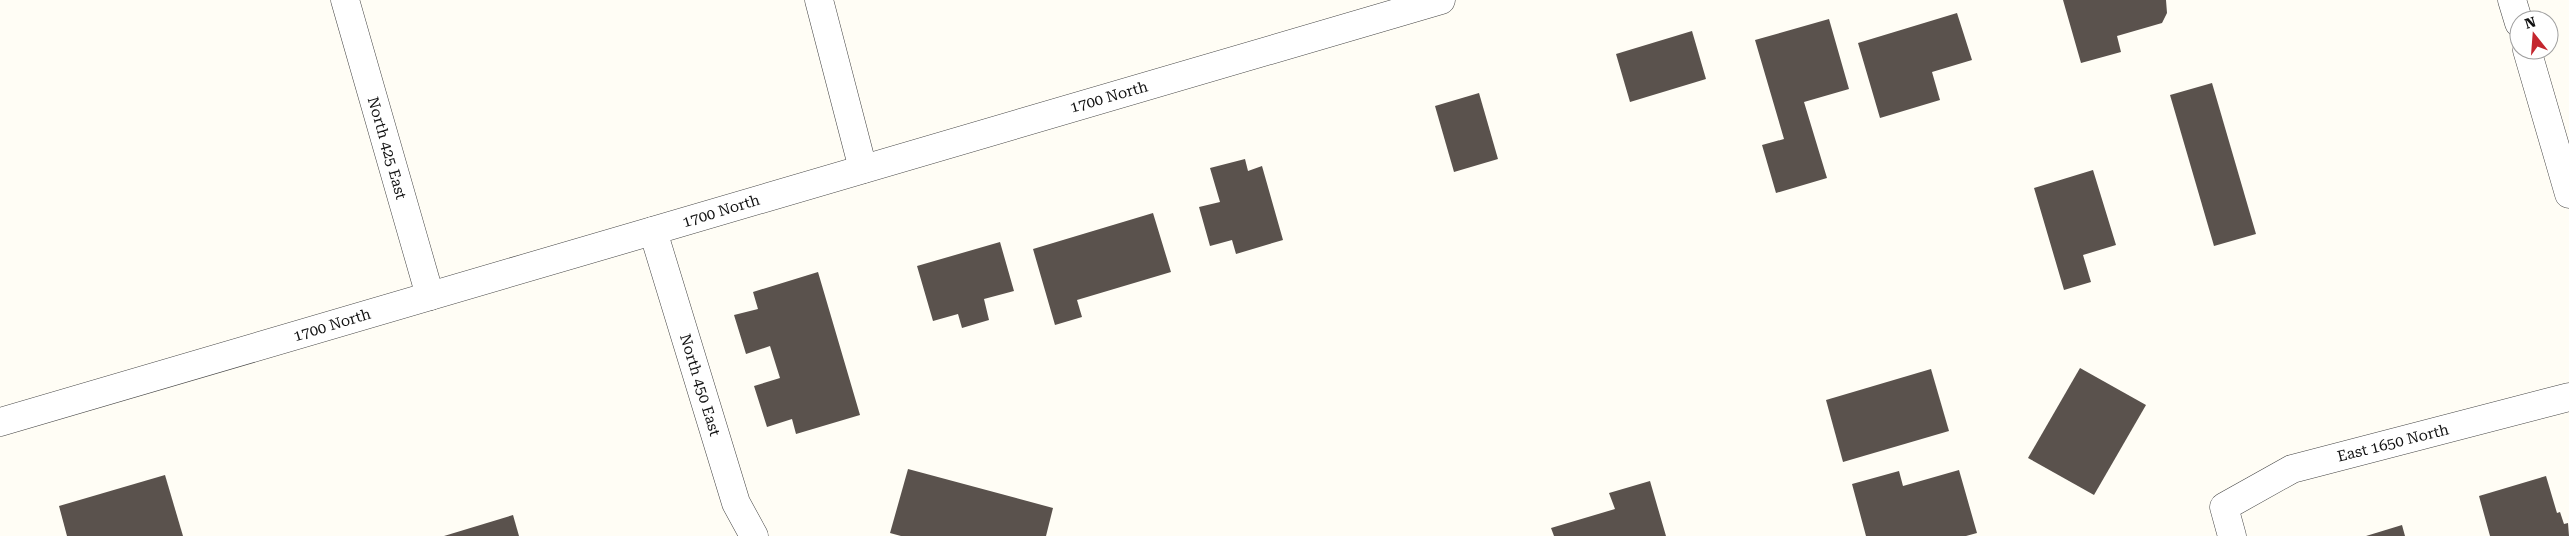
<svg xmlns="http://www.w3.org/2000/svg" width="2569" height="536" font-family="'Roboto Serif',serif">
<rect width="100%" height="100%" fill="#fffdf5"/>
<g fill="#5a524d">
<path d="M2063,0H2166L2167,13L2162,23L2117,36L2121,52L2081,63Z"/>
<path d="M1957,13L1972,60L1932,72L1940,100L1880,118L1858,43Z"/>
<path d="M1829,19L1849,89L1804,102L1827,178L1776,193L1762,145L1784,139L1755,40Z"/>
<path d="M1692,31L1706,79L1630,102L1616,54Z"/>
<path d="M2212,83L2256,234L2214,246L2170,95Z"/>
<path d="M1479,93L1498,159L1454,172L1435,106Z"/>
<path d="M1245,159L1248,171L1262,166L1283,240L1236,254L1232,240L1210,246L1199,207L1220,202L1210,168Z"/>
<path d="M2093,170L2116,245L2083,255L2091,282L2064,290L2034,188Z"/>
<path d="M1153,213L1171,272L1077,300L1082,317L1055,325L1033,249Z"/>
<path d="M1000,242L1014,291L984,299L989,320L962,328L958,314L933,321L917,266Z"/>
<path d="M818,272L860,415L796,434L792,419L767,427L754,386L780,378L770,346L746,354L734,315L758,309L753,292Z"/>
<path d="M2080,368L2146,405L2094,495L2028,458Z"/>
<path d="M1931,369L1949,431L1843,462L1826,400Z"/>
<path d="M908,469L1053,508L1046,536H901L890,533Z"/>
<path d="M1959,470L1977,533L1966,536H1866L1852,484L1899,471L1903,486Z"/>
<path d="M165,475L183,536H67L59,506Z"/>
<path d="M2546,476L2557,513L2560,512L2564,524L2568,523L2569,536H2490L2479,496Z"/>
<path d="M1650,481L1666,536H1554L1551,528L1615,509L1609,493Z"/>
<path d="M513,515L519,536H444Z"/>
<path d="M2402,525L2405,536H2366Z"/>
</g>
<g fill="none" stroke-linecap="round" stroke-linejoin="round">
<g stroke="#444" stroke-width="29">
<g id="minor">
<path d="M345,0L430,296"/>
<path d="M819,0L863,169"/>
<path d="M2512,0L2519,23"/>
<path d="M2527,50L2569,194"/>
<path d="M653,231L736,503L754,536"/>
<path d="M2232,536L2224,507L2292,469L2569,397"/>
</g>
</g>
<g stroke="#444" stroke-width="29">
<path id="tertiary" d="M0,422L1441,0"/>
</g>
<use href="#minor" stroke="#fff" stroke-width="28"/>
<use href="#tertiary" stroke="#fff" stroke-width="28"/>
</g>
<g text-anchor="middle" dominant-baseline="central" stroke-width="5" stroke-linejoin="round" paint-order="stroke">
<g font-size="15" fill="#111" stroke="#fff">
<text transform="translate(1109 97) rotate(-16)">1700 North</text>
<text transform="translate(387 148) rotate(74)">North 425 East</text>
<text transform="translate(721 211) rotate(-17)">1700 North</text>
<text transform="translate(332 325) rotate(-17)">1700 North</text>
<text transform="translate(700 385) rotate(73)">North 450 East</text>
<text transform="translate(2393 443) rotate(-14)">East 1650 North</text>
</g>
</g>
<g transform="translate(2534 35) rotate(343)"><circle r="24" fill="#ffffff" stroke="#a0a0a0"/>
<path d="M0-4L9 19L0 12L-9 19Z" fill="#c4262e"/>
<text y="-8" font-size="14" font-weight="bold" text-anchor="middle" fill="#111111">N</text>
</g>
</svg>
